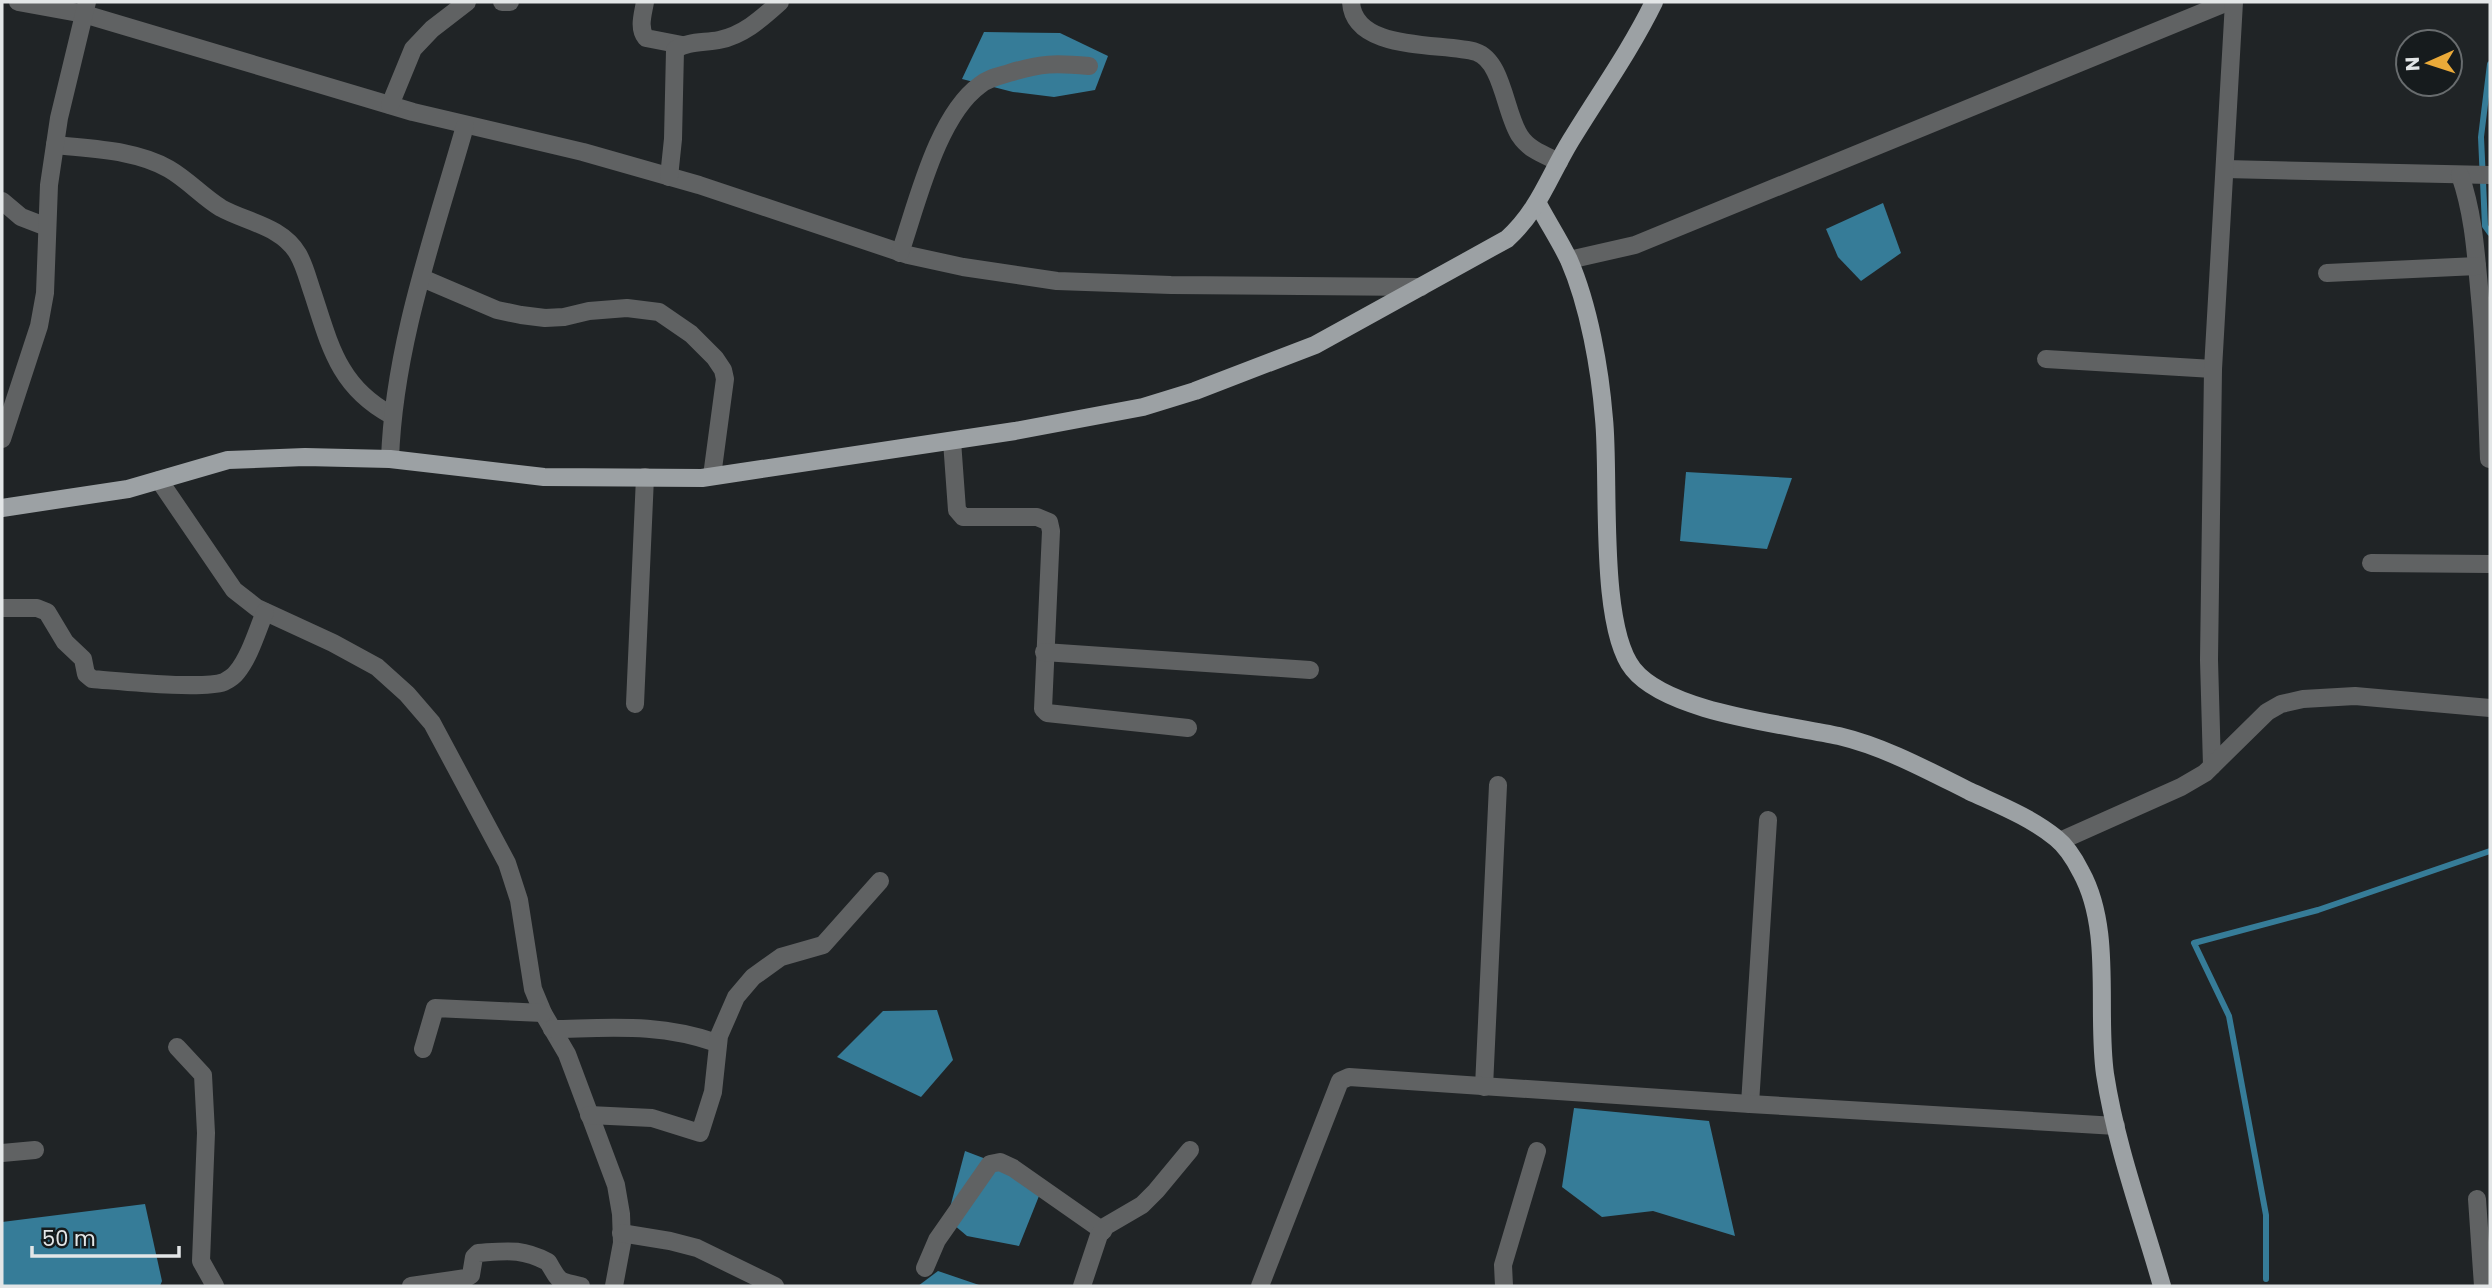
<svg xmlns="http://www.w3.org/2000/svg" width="2492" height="1288" font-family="Poppins,sans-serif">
<rect width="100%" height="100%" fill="#202426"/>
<g fill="#367c98">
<path d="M984,32L1060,33L1108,56L1095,90L1054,97L1013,92L962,79Z"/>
<path d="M1883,203L1901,253L1861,281L1838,257L1826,229Z"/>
<path d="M1686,472L1792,478L1767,549L1680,541Z"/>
<path d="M937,1010L953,1060L921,1097L837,1057L883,1011Z"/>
<path d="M1574,1108L1709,1121L1735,1236L1653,1211L1602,1217L1562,1187Z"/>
<path d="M965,1151L1007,1167L1039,1196L1019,1246L967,1236L947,1219Z"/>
<path d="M145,1204L162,1281L160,1286H2V1222Z"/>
<path d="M938,1271L982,1286H918Z"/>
</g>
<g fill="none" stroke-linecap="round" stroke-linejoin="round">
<g stroke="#367c98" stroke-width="6">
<path d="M2490,64L2481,137L2485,226L2490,233"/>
<path d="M2266,1279V1215L2229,1016L2194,943L2318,910L2490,851"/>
</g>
<g stroke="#606263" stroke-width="18">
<path d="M18,2L84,14L413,112L583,152L699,185L908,255L963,267L1057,281L1171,285L1421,287"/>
<path d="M502,2H510"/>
<path d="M645,2C643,14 638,28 646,38L682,45"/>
<path d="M1351,2C1354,53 1444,42 1476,52C1503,61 1505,114 1520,136C1529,150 1545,155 1559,162"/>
<path d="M390,105L413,49L432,29L467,2"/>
<path d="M55,145C92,149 137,150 169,169C188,180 203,197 221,208C246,222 282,226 298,254C305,266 308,280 313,294C330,346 339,387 391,415"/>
<path d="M2225,169L2490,175"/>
<path d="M2460,175C2474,215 2476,256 2480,298C2485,351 2487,405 2489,459"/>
<path d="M669,177L673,139L675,50C687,41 704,43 719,40C744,35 762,18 780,2"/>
<path d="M2,201L21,217L47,227"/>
<path d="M900,253C917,204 937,116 980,85C988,78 999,76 1009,73C1042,63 1055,63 1089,66"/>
<path d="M1569,260L1635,245L2228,2"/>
<path d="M2327,273L2477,266"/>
<path d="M422,278L497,310L521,315L545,318L564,317L589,311L627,308L659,312L691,334L715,358L723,370L725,379L712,476"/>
<path d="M2046,359L2213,369"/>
<path d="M2,439L39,326L45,293L49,185L59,118L87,2"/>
<path d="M952,441L957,510L963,517H1037L1049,522L1051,531L1043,709L1047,713L1188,728"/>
<path d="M390,459C394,345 434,235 465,126"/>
<path d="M159,480L234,590L257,608L333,643L377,667L407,694L432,723L507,863L519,900L533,989L543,1013L567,1054L616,1185L621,1214L622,1243L614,1286"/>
<path d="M2371,563L2490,564"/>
<path d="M2,608H37L47,612L65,642L83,659L86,674L92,679C119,681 201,690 224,682C228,680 234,676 237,672C250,656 257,631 265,612"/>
<path d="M1044,652L1310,670"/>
<path d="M635,704L645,477"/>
<path d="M2212,766L2209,660L2213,369L2234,2"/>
<path d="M2060,841L2181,787L2205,773L2267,712L2281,704L2303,699L2355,696L2490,708"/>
<path d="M552,1029C613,1028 659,1023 717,1043"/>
<path d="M177,1047L203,1075L206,1133L201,1261L215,1286"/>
<path d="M423,1049L435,1008L543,1013"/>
<path d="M1484,1087L1498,785"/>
<path d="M1750,1104L1768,820"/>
<path d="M589,1115L652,1118L700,1133L713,1092L719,1036L736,997L753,977L781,957L823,945L880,881"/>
<path d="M2,1153L35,1150"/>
<path d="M2477,1199L2483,1286"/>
<path d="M621,1233L670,1241L697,1248L775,1286"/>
<path d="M925,1268L937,1240L990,1164L1000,1162L1013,1168L1103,1231"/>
<path d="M411,1286L466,1278L471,1275L474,1257L478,1253C507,1251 521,1248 548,1262C560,1282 557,1281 581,1286"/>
<path d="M1082,1286L1099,1235L1106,1226L1142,1205L1156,1191L1190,1150"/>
<path d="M1260,1286L1340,1081L1349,1077L1750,1104L2116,1126"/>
<path d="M1504,1286L1503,1265L1537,1151"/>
</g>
<g stroke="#9ca1a4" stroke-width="18">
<path d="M1538,204C1548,223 1560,241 1569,260C1589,306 1600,369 1604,419C1610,478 1598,625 1633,669C1668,713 1785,724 1839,736C1885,747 1927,770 1969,791C1999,805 2030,817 2056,838C2066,846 2075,860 2081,872C2113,930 2096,1010 2105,1074C2116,1146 2142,1216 2162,1286"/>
<path d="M2,508L128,489L228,460L305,457L390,459L544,477L702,478L1015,431L1143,407L1195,391L1315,345L1507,239C1539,210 1549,176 1571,140C1599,94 1630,51 1654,2"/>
</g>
</g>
<rect width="2492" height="1288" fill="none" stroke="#e3e6e7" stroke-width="7"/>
<g transform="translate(2429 63) rotate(267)"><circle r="33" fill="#161b1d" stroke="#686c6e" stroke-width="2"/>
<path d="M0-5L12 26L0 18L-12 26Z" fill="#eaaa39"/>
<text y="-10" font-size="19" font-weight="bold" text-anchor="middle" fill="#e3e6e7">N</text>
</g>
<path d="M32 1246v10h147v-10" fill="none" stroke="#e3e6e7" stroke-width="3.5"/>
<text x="42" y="1246" font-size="21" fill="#e3e6e7" stroke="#161b1d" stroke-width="5" paint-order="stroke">50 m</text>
</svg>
